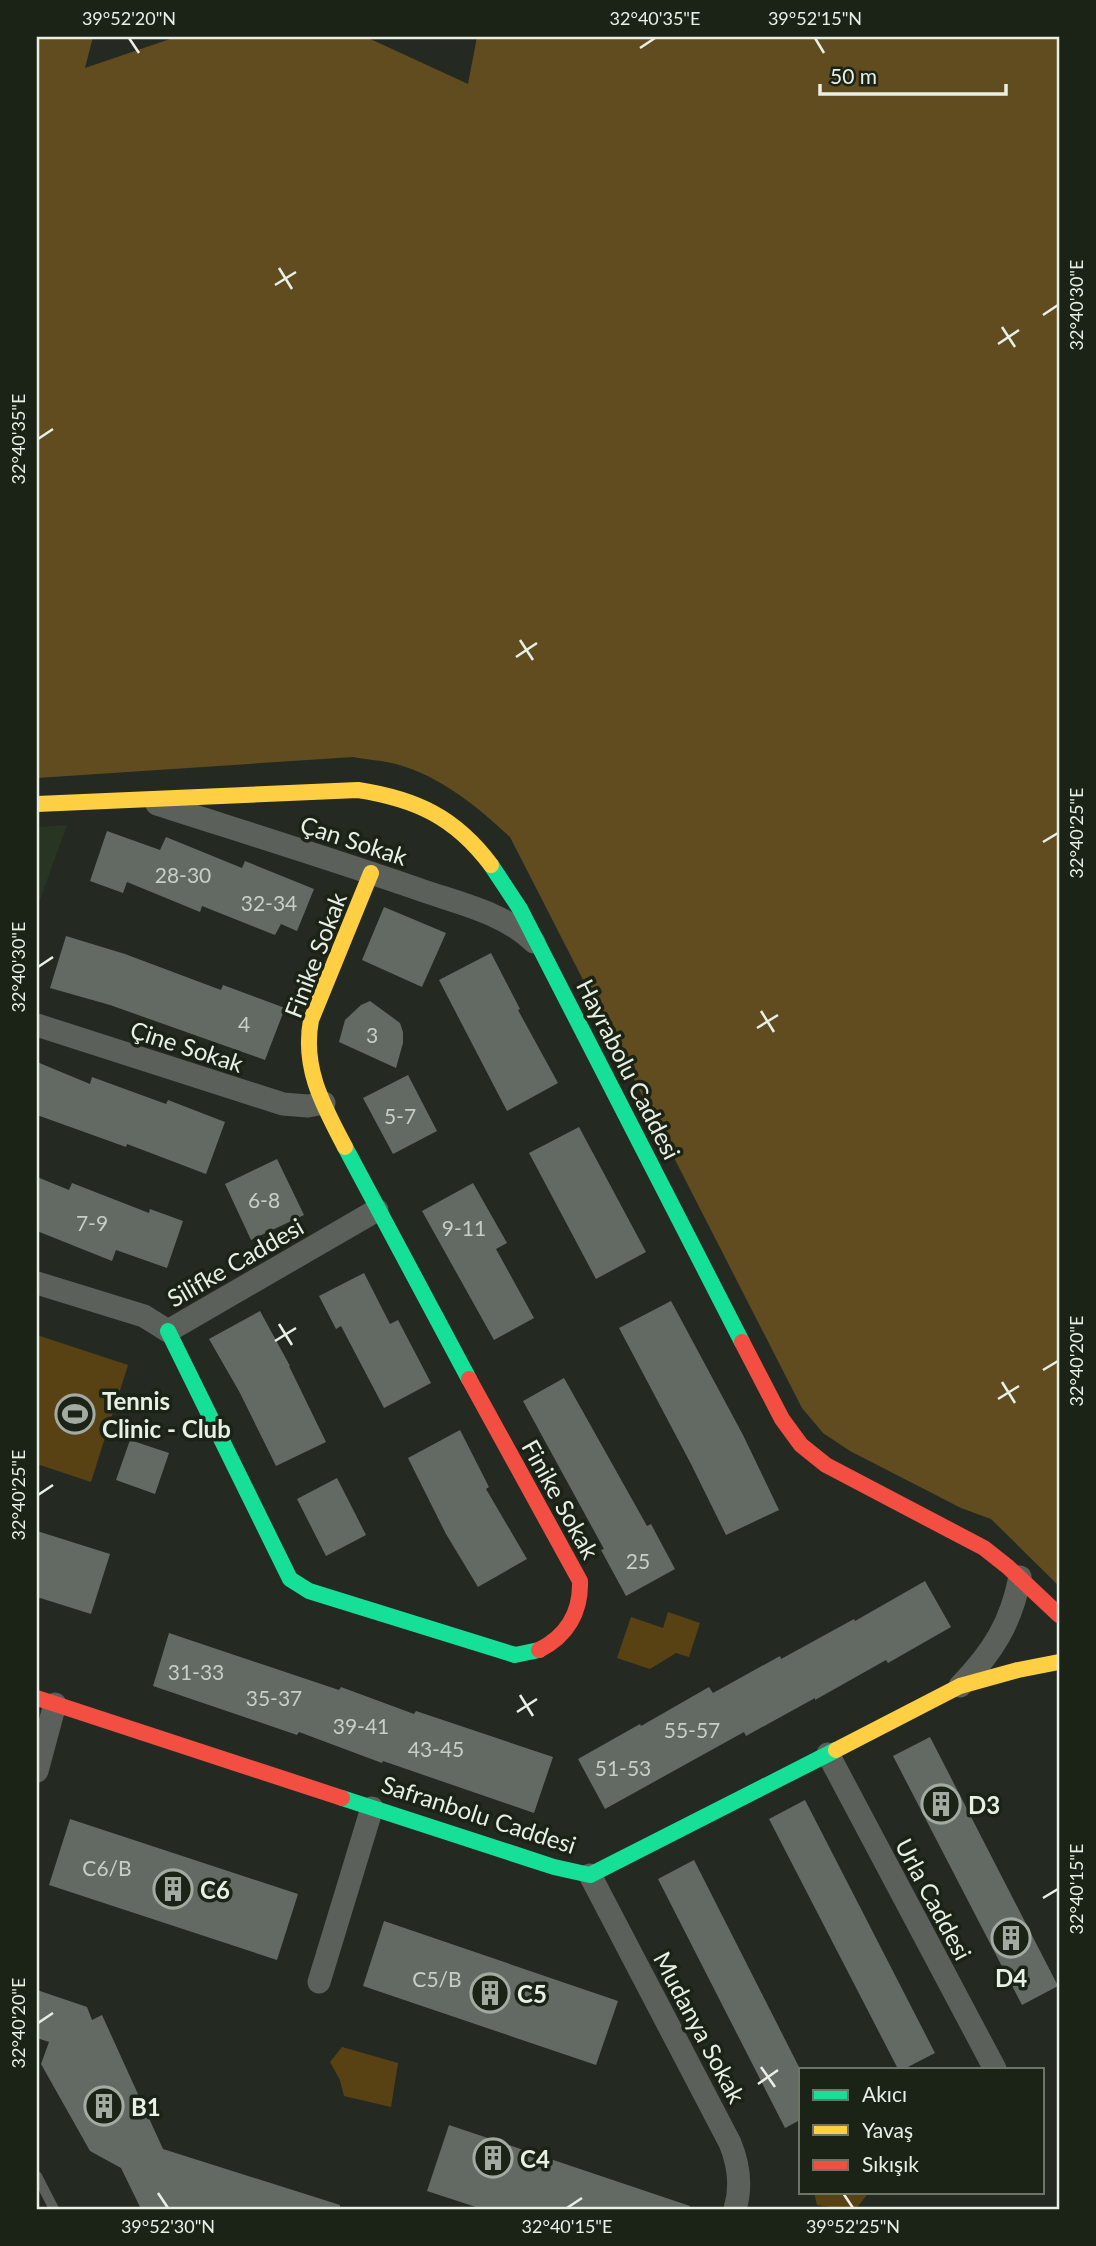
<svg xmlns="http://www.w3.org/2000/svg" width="1096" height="2246" font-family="Lato,sans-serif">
<rect width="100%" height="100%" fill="#242a22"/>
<path fill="#293523" d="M67,825L37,908V827Z"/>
<g fill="#584214">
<path d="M37,1335L128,1365L91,1482L37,1464Z"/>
<path d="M668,1612L700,1623L689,1657L676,1653L650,1669L617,1658L631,1617L663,1628Z"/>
<path d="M342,2047L398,2063L391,2107L344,2096L340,2080L330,2062Z"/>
<path d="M814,2192H869L856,2209H832L830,2207L817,2205Z"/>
</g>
<path fill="#614c1f" d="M37,37H93L85,68L176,37H366L468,84L477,37H1059V1586L991,1519L961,1508L850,1451L823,1433L802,1408L510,837C477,806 440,776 396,764C382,760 367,760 353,757L37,778Z"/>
<g fill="#636a64">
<path d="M107,831L160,850L166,837L242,868L245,861L314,889L297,931L281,924L275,935L202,906L200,912L127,882L123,893L90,881Z"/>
<path d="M384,907L446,933L422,987L362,960Z"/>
<path d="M66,936L125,954L221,990L223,985L285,1008L265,1060L110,1005L50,988Z"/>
<path d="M491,953L520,1009L518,1010L558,1083L507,1111L439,980Z"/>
<path d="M370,1001L400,1023L403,1032V1043L396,1068L339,1042L345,1020L361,1005Z"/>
<path d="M37,1062L90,1084L92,1077L166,1104L168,1100L225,1122L206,1174L127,1144L126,1147L37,1115Z"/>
<path d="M408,1075L437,1131L393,1154L363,1098Z"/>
<path d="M579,1127L646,1252L596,1279L529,1153Z"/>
<path d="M277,1159L304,1215L251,1240L225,1184Z"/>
<path d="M37,1177L69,1190L72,1183L149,1213L150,1209L183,1221L167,1268L116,1250L112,1261L37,1231Z"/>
<path d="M473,1183L507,1243L496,1249L534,1318L494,1340L422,1211Z"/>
<path d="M364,1273L390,1324L398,1320L431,1383L384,1408L341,1326L336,1329L319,1296Z"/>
<path d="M671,1301L743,1435L779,1510L726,1535L691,1464L619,1328Z"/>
<path d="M260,1311L290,1366H289L326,1442L276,1466L240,1393L209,1339Z"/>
<path d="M564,1378L647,1526L651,1524L675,1569L626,1596L601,1550L604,1549L523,1401Z"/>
<path d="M460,1430L489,1487L486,1489L527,1559L478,1587L446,1534L408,1458Z"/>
<path d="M130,1440L169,1453L155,1494L116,1480Z"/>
<path d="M337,1478L366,1535L326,1556L297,1499Z"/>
<path d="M37,1531L110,1554L91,1614L37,1597Z"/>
<path d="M925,1581L951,1627L888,1663L886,1660L815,1700V1698L746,1736L744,1732L605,1809L578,1759L640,1724L641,1726L709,1687L713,1693L780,1656L781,1659L854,1619L855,1621Z"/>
<path d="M169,1633L339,1690L341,1687L414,1714L416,1711L553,1757L534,1813L383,1761L382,1763L299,1732L297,1735L153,1686Z"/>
<path d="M930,1737L1058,1986L1022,2005L893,1756Z"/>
<path d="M805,1800L935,2053L904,2069H898L769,1819Z"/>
<path d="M70,1819L298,1894L277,1960L49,1885Z"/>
<path d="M694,1860L800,2069V2120L785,2128L658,1879Z"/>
<path d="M384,1921L618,2001L596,2065L363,1986Z"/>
<path d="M37,1990L87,2007L92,2020L102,2015L163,2149L340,2205V2209H141L121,2168L90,2151L41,2064L49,2042L37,2038Z"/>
<path d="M449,2125L690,2206L689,2209H482L427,2191Z"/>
</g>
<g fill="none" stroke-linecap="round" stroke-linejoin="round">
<path stroke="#5c605a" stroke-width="10" d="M37,2176L54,2209"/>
<g stroke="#5c605a" stroke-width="23">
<path d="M157,804C244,832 331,859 418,889C457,903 503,912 534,942"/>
<path d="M37,1025L283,1104L308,1106L324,1103"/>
<path d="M37,1283L144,1316L168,1331L377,1210"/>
<path d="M960,1686C993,1652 1011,1623 1020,1577"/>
<path d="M828,1754L995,2069"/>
<path d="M37,1771L55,1704"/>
<path d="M590,1875L730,2143C739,2165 742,2186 735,2209"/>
<path d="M319,1982L372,1808"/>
</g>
<g stroke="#16e098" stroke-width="16">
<path d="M491,865L520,909L742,1342"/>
<path d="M345,1147L469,1379"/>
<path d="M168,1331L290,1579L309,1591L515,1655L539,1650"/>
<path d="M342,1798L554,1867L590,1875L836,1750"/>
</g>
<g stroke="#ffcf43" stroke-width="16">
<path d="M37,804L358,790C416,799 455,817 491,865"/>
<path d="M345,1147C323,1105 302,1068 311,1020L371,873"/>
<path d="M836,1750L960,1686L1018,1670L1059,1662"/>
</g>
<g stroke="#f24e42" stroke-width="16">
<path d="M742,1342L782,1419L801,1445L826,1465L984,1548L1008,1567L1059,1615"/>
<path d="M469,1379L580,1581C581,1612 567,1636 539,1650"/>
<path d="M37,1698L342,1798"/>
</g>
</g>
<path fill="none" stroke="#e8efe5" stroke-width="2.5" d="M129,38L139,53M815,38L824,53M640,48L655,38M279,268L292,289M275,285L296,272M1043,315L1058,305M1002,327L1015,347M998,344L1019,330M38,439L53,429M520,640L533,660M516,657L537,643M1043,842L1058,833M38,967L53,957M761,1011L774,1032M757,1028L778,1015M279,1324L292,1345M275,1341L296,1328M1043,1370L1058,1361M1002,1382L1015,1403M998,1399L1019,1386M38,1495L53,1485M520,1695L533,1716M517,1712L537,1699M1043,1898L1058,1889M38,2023L53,2013M761,2067L775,2087M758,2084L778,2070M158,2193L168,2208M843,2193L853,2208M567,2208L582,2198"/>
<defs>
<g id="stadium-ring" transform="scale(2.0125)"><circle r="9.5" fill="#1a2315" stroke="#a3aaa1" stroke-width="1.5"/><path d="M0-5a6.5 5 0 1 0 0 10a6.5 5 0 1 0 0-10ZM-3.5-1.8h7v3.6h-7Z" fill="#a3aaa1"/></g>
<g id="building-ring" transform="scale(2.0125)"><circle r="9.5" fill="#1a2315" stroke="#a3aaa1" stroke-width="1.5"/><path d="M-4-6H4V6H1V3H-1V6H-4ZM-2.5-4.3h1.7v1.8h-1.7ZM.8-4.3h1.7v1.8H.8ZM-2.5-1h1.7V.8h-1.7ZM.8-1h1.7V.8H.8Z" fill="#a3aaa1"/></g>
</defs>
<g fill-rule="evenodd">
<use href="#stadium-ring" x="75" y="1414"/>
<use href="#building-ring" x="941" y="1804"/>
<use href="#building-ring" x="173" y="1889"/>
<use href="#building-ring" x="1011" y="1938"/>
<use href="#building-ring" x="490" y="1993"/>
<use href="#building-ring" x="104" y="2106"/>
<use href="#building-ring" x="493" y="2158"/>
</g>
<g text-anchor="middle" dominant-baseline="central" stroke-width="7" stroke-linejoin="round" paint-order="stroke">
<g font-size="21" fill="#c7cec5">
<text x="183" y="874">28-30</text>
<text x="269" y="902">32-34</text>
<text x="244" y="1023">4</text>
<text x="372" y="1034">3</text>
<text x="400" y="1115">5-7</text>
<text x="264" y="1199">6-8</text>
<text x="92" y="1222">7-9</text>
<text x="464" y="1227">9-11</text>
<text x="638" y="1560">25</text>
<text x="196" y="1671">31-33</text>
<text x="274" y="1697">35-37</text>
<text x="361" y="1725">39-41</text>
<text x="692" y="1729">55-57</text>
<text x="436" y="1748">43-45</text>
<text x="623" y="1767">51-53</text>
<text x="107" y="1867">C6/B</text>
<text x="437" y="1978">C5/B</text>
</g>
<g font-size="24" fill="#e8efe5" stroke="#1a2315">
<text transform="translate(354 840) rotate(18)">Çan Sokak</text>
<text transform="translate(315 955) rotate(-69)">Finike Sokak</text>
<text transform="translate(187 1046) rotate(18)">Çine Sokak</text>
<text transform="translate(629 1069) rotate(63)">Hayrabolu Caddesi</text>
<text transform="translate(235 1262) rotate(-30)">Silifke Caddesi</text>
<text transform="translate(561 1499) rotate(61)">Finike Sokak</text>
<text transform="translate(479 1814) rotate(18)">Safranbolu Caddesi</text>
<text transform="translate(934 1899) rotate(62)">Urla Caddesi</text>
<text transform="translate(700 2027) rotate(62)">Mudanya Sokak</text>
</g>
<g font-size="24" font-weight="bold" fill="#e8efe5" stroke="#1a2315" text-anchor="start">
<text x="102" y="1400">Tennis<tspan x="102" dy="28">Clinic - Club</tspan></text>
<text x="968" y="1804">D3</text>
<text x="200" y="1889">C6</text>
<text x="1011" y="1977" text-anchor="middle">D4</text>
<text x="517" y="1993">C5</text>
<text x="131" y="2106">B1</text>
<text x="520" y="2158">C4</text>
</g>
</g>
<rect width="1096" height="2246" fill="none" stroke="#1a2315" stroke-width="77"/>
<rect x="799" y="2068" width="245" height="126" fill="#1a2315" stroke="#6c7568" stroke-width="2"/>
<rect x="813" y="2090" width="35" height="10" fill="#16e098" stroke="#6c7568" stroke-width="2"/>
<text x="862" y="2102" font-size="21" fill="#e8efe5">Akıcı</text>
<rect x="813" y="2125" width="35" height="10" fill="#ffcf43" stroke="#6c7568" stroke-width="2"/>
<text x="862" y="2138" font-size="21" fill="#e8efe5">Yavaş</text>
<rect x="813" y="2160" width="35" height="10" fill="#f24e42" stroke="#6c7568" stroke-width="2"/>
<text x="862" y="2172" font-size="21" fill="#e8efe5">Sıkışık</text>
<path d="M820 84v10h186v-10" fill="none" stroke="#e8efe5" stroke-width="3.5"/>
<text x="830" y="84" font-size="21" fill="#e8efe5" stroke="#1a2315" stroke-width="5" paint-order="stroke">50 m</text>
<rect x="38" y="38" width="1020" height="2170" fill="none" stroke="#e8efe5" stroke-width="2.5"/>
<g font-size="18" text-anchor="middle" fill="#e8efe5">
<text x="129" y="25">39°52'20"N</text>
<text x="655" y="25">32°40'35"E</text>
<text x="815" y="25">39°52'15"N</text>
<text transform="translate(1077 305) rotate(-90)" y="6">32°40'30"E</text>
<text transform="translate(19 439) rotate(-90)" y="6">32°40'35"E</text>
<text transform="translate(1077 833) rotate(-90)" y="6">32°40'25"E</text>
<text transform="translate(19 967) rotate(-90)" y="6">32°40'30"E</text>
<text transform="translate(1077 1361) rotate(-90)" y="6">32°40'20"E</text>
<text transform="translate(19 1495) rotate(-90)" y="6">32°40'25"E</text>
<text transform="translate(1077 1889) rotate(-90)" y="6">32°40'15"E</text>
<text transform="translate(19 2023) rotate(-90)" y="6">32°40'20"E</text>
<text x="168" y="2233">39°52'30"N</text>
<text x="567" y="2233">32°40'15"E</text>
<text x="853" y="2233">39°52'25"N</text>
</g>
</svg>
